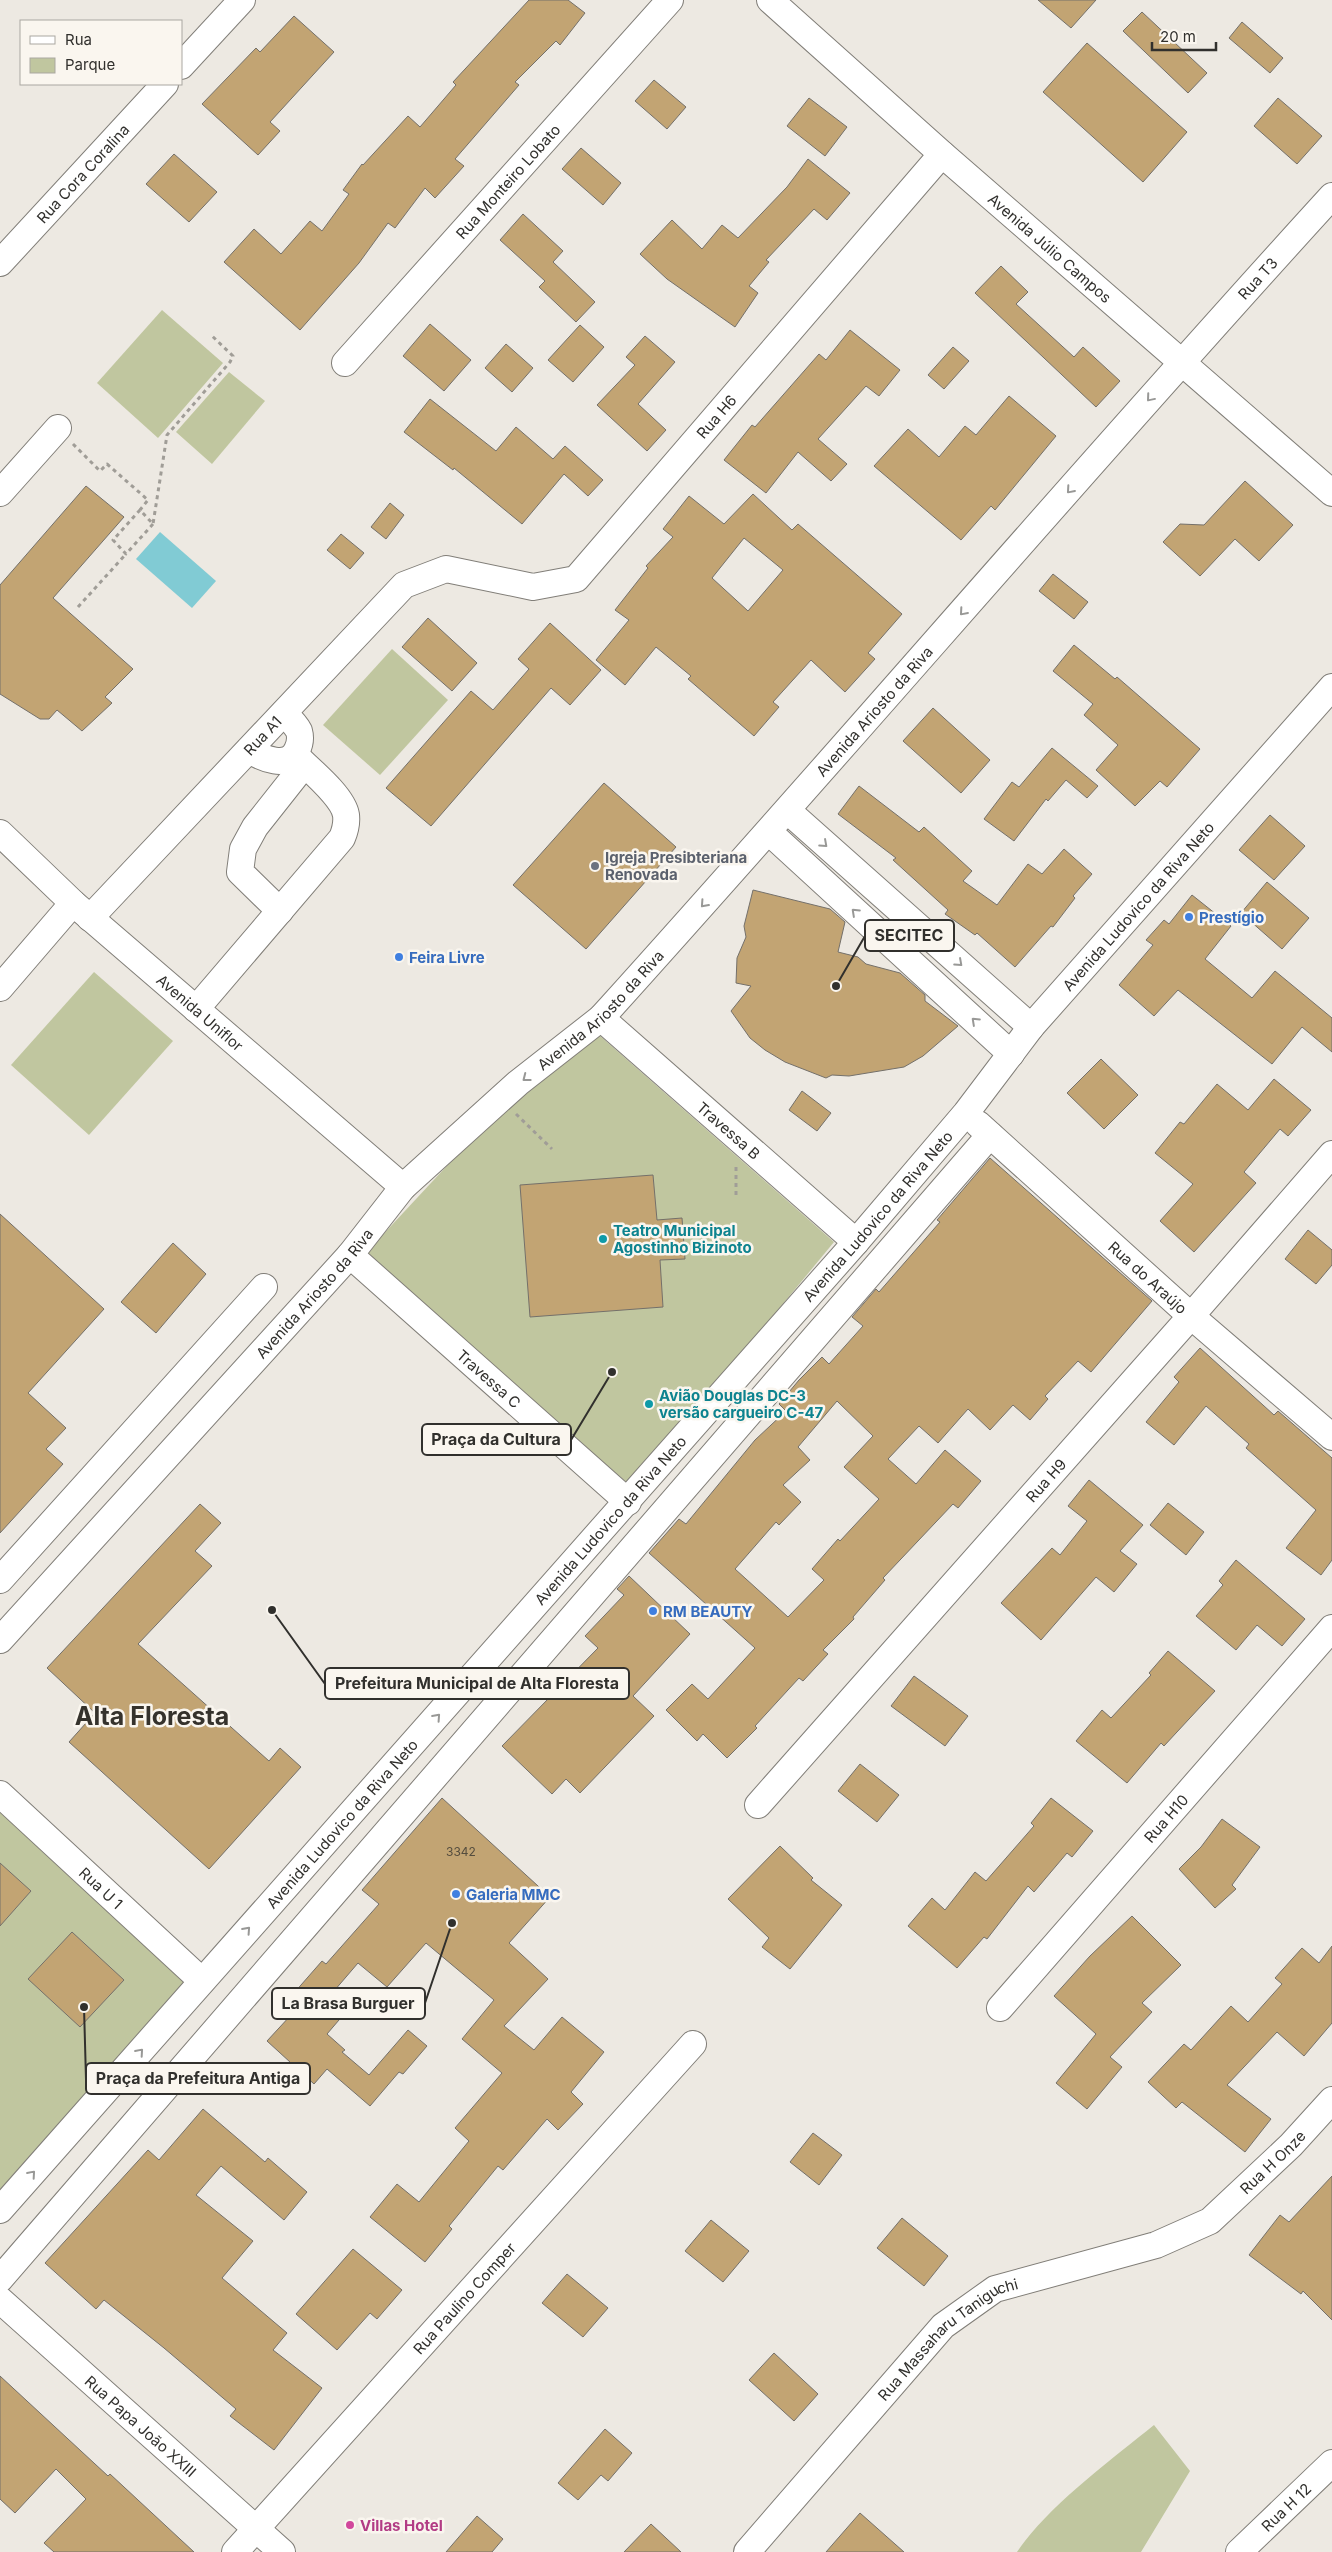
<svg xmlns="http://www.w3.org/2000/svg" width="1332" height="2552" font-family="Inter,sans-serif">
<rect width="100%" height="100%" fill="#ede9e2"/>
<g fill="#c0c69f">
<path d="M162,310L223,363L158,438L97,383Z"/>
<path d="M229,372L265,401L212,464L176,432Z"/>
<path d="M392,649L448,700L380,775L323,725Z"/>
<path d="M94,972L173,1041L89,1135L11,1065Z"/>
<path d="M599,1035L834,1242L632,1487L363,1256L457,1155L520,1096Z"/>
<path d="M0,1805L191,1982L0,2194Z"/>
<path d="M1154,2425L1190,2471L1141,2552H1017C1047,2507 1111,2460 1154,2425Z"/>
</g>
<path fill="#81cbd4" d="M160,532L216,581L192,608L136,559Z"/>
<g fill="#c2a473" stroke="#74706a" fill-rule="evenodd">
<path d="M529,0H568L585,13L560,45L556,41L515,82L519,85L455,159L464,166L435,198L425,188L395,228L388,223L359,263L300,330L224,262L254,229L281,254L310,221L322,231L349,194L343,190L362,164L363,165L408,116L420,127L456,85L453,82Z"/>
<path d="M1038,0H1096L1071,28Z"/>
<path d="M1142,12L1207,73L1188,93L1123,31Z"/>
<path d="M294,16L334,52L270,122L280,131L258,155L202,104L256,48L260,52Z"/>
<path d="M1242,22L1283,58L1270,73L1229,38Z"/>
<path d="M1087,43L1187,132L1143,182L1043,92Z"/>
<path d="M654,80L686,107L667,129L635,101Z"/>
<path d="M809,98L847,127L825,156L787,126Z"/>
<path d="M1278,98L1322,136L1297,164L1254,126Z"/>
<path d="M581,148L621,183L603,205L562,169Z"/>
<path d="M174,154L217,192L189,222L146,184Z"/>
<path d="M808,159L850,193L827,220L814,209L766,260L769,262L749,286L758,293L735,327L667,279L640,254L672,220L702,249L722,225L738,238L787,187Z"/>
<path d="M523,214L563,251L553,262L595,302L576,322L539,287L545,281L500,240Z"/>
<path d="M1001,266L1028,292L1016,304L1074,357L1083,347L1120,381L1096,407L975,293Z"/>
<path d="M430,324L471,360L444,391L403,356Z"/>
<path d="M580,325L604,347L573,382L548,360Z"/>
<path d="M850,330L900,370L879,396L866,386L818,439L847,464L831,481L798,452L766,493L724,460L752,425L755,427L819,354L826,360Z"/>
<path d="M645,336L675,362L638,404L666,430L647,451L597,405L635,365L626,357Z"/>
<path d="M506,344L533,368L512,392L485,368Z"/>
<path d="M953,347L969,361L944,389L928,375Z"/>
<path d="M1009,396L1056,436L995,510L991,506L961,540L874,466L908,429L939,457L965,426L976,435Z"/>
<path d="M430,399L496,451L516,427L553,459L565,446L603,480L588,496L564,474L522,524L454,468L453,470L404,432Z"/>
<path d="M1245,481L1293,525L1259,561L1235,539L1200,576L1163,542L1180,524L1204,525Z"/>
<path d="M86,486L124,517L53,598L133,669L105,697L112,703L82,731L57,710L49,719H40L0,694V585Z"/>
<path d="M753,494L792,530L798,524L902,614L868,653L875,659L845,692L811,660L773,702L779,707L754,736L688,679L691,676L656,647L625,685L596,660L629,620L615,610L648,568L646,566L673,537L663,529L689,496L724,524ZM744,538L783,570L748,611L712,578Z"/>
<path d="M390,503L404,515L386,539L371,527Z"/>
<path d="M341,534L364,553L350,569L327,550Z"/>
<path d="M1053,574L1088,602L1074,619L1039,591Z"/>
<path d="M428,618L477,663L452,691L402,647Z"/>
<path d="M550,623L601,670L570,705L551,688L431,826L386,788L471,691L493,710L529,669L518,659Z"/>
<path d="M1074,645L1115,679L1117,677L1200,749L1167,787L1160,781L1135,806L1096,770L1118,745L1084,715L1093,704L1053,671Z"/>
<path d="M933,708L990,760L961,793L903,741Z"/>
<path d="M1052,748L1098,786L1087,798L1066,780L1048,801L1046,799L1014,841L984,819L1012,782L1019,787Z"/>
<path d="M604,783L676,847L586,949L513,885Z"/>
<path d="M859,786L919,832L924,827L972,871L963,881L997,905L1028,864L1042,874L1064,849L1092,874L1073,896L1075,898L1053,927L1051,926L1015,967L977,933L975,935L945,914L948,910L893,860L896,858L838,814Z"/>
<path d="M1270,815L1305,846L1274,880L1239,850Z"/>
<path d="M1267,882L1309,918L1282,949L1241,913Z"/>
<path d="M753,890L830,909L845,922L838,952L858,957L866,964L900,973L925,995V1001L958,1026L923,1056L904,1067L849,1076L832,1075L826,1078L785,1062L765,1050L750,1038L731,1011L751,986L736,983L737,958L746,937L744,926Z"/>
<path d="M1192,895L1231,926L1205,959L1252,998L1275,971L1332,1018V1052L1302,1027L1272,1064L1178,990L1154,1016L1119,985L1153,945L1146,940L1164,920L1169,924Z"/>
<path d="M1101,1059L1138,1095L1104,1129L1067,1093Z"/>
<path d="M1274,1079L1311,1110L1288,1136L1280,1129L1244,1172L1256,1183L1194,1252L1160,1221L1193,1184L1155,1153L1180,1122L1184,1124L1217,1084L1248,1110Z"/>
<path d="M802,1091L831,1113L817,1131L789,1110Z"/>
<path d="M990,1158L1152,1301L1091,1372L1078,1361L1045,1396L1048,1399L1030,1420L1013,1405L990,1430L968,1409L938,1443L919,1426L888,1459L916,1484L945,1450L981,1481L958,1508L953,1504L883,1578L885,1580L853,1617L854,1619L823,1650L828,1654L803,1681L799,1678L755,1726L757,1728L727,1758L703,1734L697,1741L666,1710L692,1684L708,1699L755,1648L649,1553L679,1519L686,1524L755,1440L786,1411L779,1404L799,1380L822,1357L829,1364L863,1326L852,1317L876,1289L879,1292L940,1222L937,1220ZM837,1401L873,1436L844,1467L879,1499L840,1541L838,1539L812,1569L824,1580L788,1617L735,1569L776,1522L779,1525L801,1502L783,1485L810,1460L798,1447Z"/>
<path d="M653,1175L657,1220L682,1218L685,1259L660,1260L663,1307L530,1317L520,1185Z"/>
<path d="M0,1214L104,1309L28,1393L66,1428L46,1449L63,1464L0,1533Z"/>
<path d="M1308,1230L1332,1250V1265L1316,1284L1285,1259Z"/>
<path d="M173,1243L206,1274L156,1333L121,1302Z"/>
<path d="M1200,1348L1274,1415L1278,1411L1332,1458V1560L1321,1575L1286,1548L1316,1510L1246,1448L1249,1444L1206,1406L1174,1445L1146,1422L1179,1382L1174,1377Z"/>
<path d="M1089,1480L1143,1525L1120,1551L1137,1564L1114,1592L1096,1577L1041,1640L1001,1603L1052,1548L1060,1555L1087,1521L1068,1506Z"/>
<path d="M1168,1503L1204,1532L1186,1555L1150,1525Z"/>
<path d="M200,1504L221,1523L195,1551L212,1566L138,1644L269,1761L280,1748L301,1767L209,1869L69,1742L95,1713L47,1668Z"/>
<path d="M1236,1560L1305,1619L1282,1646L1257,1625L1236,1650L1196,1616L1223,1585L1219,1581Z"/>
<path d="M629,1576L690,1634L633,1696L654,1716L580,1793L566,1779L552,1794L502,1746L598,1648L585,1636L624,1595L617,1589Z"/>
<path d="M1168,1651L1215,1691L1164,1746L1161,1743L1127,1783L1076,1741L1102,1710L1111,1718L1151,1675L1149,1673Z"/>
<path d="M914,1676L968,1716L945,1746L891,1706Z"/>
<path d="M860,1764L899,1795L877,1822L838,1791Z"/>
<path d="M442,1798L550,1897L509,1943L548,1979L504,2026L534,2050L562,2017L604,2052L571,2092L583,2104L558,2130L547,2119L503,2170L498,2166L449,2226L452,2229L425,2262L370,2217L397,2184L419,2202L469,2141L455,2128L502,2073L462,2039L494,2000L426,1943L387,1987L358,1963L334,1991L351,2006L327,2034L345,2050L342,2052L369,2075L408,2030L427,2046L403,2074L399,2072L370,2106L327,2069L314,2084L267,2041L303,2002L294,1993L322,1961L326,1964L379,1904L362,1890Z"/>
<path d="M1051,1798L1093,1831L1072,1857L1067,1853L1034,1892L1028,1886L987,1939L984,1937L957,1968L908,1926L932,1898L945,1910L975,1872L986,1881L1034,1826L1031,1823Z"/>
<path d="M1222,1819L1260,1847L1232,1885L1236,1889L1215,1908L1179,1869L1201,1847Z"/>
<path d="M780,1846L813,1878L811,1880L842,1905L790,1969L762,1947L769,1938L728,1899Z"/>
<path d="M0,1863L31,1891L0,1926Z"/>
<path d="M1132,1916L1181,1965L1142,2003L1152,2012L1110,2057L1122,2067L1087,2109L1056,2083L1096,2034L1054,1996L1090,1956Z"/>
<path d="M72,1932L124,1980L80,2027L28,1979Z"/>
<path d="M1332,1946V2023L1304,2056L1277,2032L1227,2085L1271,2119L1245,2152L1182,2102L1176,2108L1148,2082L1184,2044L1191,2050L1231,2006L1248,2022L1282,1984L1275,1978L1302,1948L1319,1963Z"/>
<path d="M203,2109L265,2162L268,2158L307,2192L284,2220L221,2166L196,2195L253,2241L222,2278L287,2333L273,2350L322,2388L274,2450L230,2416L236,2409L164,2348L104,2300L96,2309L45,2263L148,2150L159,2160Z"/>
<path d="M813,2133L842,2155L819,2185L790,2162Z"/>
<path d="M1332,2176V2320L1303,2291L1301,2294L1249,2255L1280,2215L1289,2222Z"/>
<path d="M902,2218L948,2256L924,2286L877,2248Z"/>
<path d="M711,2220L749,2251L723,2282L685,2251Z"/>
<path d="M353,2249L402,2290L377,2319L370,2313L337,2350L296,2314Z"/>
<path d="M567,2274L608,2308L583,2337L542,2303Z"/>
<path d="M774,2353L818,2394L794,2421L749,2380Z"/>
<path d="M0,2376L108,2476L110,2474L194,2552H54L44,2543L86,2499L56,2469L15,2513L0,2499Z"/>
<path d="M605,2429L632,2453L608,2481L601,2475L578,2500L558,2483Z"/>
<path d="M860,2513L904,2552H826Z"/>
<path d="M477,2516L503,2539L492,2552H446Z"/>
<path d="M651,2524L681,2552H624Z"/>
</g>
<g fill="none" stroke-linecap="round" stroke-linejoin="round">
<g stroke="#817e78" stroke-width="28">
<g id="minor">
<path id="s1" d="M770,0L942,154L1332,493"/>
<path d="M181,66L242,0"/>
<path id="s2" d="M0,263L165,84"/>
<path id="s3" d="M345,363L670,0"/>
<path d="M0,493L58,428"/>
<path d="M249,750C262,758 288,770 297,750C300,744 301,738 299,731C296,725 289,718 284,713"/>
<path d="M788,811L1031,1027"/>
<path d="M769,832L1011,1054"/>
<path id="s4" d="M0,833L73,903L403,1187"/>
<path d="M280,911L240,872L243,849L255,827L304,765"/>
<path id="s5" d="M90,918L404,585L446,569L533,587L576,579L942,154"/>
<path d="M0,988L73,903"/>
<path d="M196,1009L342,838C345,831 347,823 346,815C343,796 309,769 295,755"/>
<path id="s6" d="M601,1018L856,1242"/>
<path id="s7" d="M978,1124L1191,1316L1332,1437"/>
<path id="s8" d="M350,1255L628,1502"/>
<path d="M0,1580L264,1287"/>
<path id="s9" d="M0,1640L350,1255L403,1187L518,1083L601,1018L611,1007C853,739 1088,463 1332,196"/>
<path id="s10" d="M0,1794L202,1981"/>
<path id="s11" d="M758,1805L1191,1316L1332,1154"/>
<path id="s12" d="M1000,2008L1332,1628"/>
<path id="s13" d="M0,2210L856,1242L966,1113L1031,1027L1332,687"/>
<path d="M0,2279L990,1135"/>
<path id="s14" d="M0,2300L282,2552"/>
<path id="s15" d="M235,2552L693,2044"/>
<path id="s16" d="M747,2552L943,2326L995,2289L1156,2245L1210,2221L1291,2145L1332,2100"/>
<path id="s17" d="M1239,2552L1332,2463"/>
</g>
</g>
<g stroke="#a09d97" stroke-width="3" stroke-dasharray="4 4" stroke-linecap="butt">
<path d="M73,444L100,471L107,464L148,500L140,510"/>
<path d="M153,524L126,554L113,540L140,510L153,524L167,435L230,362L233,356L210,334"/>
<path d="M78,607L126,554"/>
<path d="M516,1114L552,1149"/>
<path d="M736,1167V1198"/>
</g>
<use href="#minor" stroke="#fff" stroke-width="26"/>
</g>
<defs><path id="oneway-chevron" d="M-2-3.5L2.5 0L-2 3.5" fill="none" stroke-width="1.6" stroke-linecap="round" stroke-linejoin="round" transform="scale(1.25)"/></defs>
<g stroke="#989896">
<use href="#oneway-chevron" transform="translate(1150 398) rotate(130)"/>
<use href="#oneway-chevron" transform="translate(1070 490) rotate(131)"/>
<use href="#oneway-chevron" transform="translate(963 612) rotate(131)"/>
<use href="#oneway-chevron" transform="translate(824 844) rotate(42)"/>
<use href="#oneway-chevron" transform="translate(704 904) rotate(132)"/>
<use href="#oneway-chevron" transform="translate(855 912) rotate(-137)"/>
<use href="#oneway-chevron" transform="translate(959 963) rotate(42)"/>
<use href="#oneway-chevron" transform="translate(975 1021) rotate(-137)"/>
<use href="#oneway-chevron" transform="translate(526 1078) rotate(142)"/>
<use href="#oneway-chevron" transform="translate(437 1717) rotate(-48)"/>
<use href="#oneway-chevron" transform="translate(247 1930) rotate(-48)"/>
<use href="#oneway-chevron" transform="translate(140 2052) rotate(-49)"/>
<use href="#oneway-chevron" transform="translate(32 2174) rotate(-49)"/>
</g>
<circle fill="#6b7280" stroke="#faf6ef" stroke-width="2" cx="595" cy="866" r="5"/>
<g fill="#3f7fe0" stroke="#faf6ef" stroke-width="2">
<circle cx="1189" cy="917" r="5"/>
<circle cx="399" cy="957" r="5"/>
<circle cx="653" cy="1611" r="5"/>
<circle cx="456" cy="1894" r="5"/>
</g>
<g fill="#0f9aa8" stroke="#faf6ef" stroke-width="2">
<circle cx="603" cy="1239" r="5"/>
<circle cx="649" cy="1404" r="5"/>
</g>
<circle fill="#d1479c" stroke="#faf6ef" stroke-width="2" cx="350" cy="2525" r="5"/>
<g text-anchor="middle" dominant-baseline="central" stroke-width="5" stroke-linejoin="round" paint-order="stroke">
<g font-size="12" fill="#554d3e">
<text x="461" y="1851">3342</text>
</g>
<g font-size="15" fill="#31302d" stroke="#faf6ef">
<text stroke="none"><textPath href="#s2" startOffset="122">Rua Cora Coralina</textPath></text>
<text stroke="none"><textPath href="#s3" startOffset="244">Rua Monteiro Lobato</textPath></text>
<text stroke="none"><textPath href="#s1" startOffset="374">Avenida Júlio Campos</textPath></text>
<text stroke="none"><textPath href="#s9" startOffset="1856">Rua T3</textPath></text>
<text stroke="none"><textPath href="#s5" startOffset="850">Rua H6</textPath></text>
<text stroke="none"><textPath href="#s9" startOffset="1278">Avenida Ariosto da Riva</textPath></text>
<text stroke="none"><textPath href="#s5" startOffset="251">Rua A1</textPath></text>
<text stroke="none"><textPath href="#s13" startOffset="1731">Avenida Ludovico da Riva Neto</textPath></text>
<text stroke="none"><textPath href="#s9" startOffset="872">Avenida Ariosto da Riva</textPath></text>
<text stroke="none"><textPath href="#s4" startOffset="269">Avenida Uniflor</textPath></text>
<text stroke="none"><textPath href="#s6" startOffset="170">Travessa B</textPath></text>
<text stroke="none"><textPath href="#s13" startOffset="1326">Avenida Ludovico da Riva Neto</textPath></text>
<text stroke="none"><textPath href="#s7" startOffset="229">Rua do Araújo</textPath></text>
<text stroke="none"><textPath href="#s9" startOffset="468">Avenida Ariosto da Riva</textPath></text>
<text stroke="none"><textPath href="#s8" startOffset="186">Travessa C</textPath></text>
<text stroke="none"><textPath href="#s11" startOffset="434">Rua H9</textPath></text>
<text stroke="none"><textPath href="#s13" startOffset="921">Avenida Ludovico da Riva Neto</textPath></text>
<text stroke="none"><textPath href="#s12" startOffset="252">Rua H10</textPath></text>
<text stroke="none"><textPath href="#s13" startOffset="516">Avenida Ludovico da Riva Neto</textPath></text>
<text stroke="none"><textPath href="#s10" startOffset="138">Rua U 1</textPath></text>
<text stroke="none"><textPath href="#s16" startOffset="675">Rua H Onze</textPath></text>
<text stroke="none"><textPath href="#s15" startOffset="342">Rua Paulino Comper</textPath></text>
<text stroke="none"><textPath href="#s16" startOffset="295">Rua Massaharu Taniguchi</textPath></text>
<text stroke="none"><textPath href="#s14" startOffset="189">Rua Papa João XXIII</textPath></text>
<text stroke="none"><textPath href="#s17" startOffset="65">Rua H 12</textPath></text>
</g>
<g font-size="15" font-weight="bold" fill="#5b616d" stroke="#faf6ef" text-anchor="start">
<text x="605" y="857">Igreja Presibteriana<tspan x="605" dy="17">Renovada</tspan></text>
</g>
<g font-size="15" font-weight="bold" fill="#366cbe" stroke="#faf6ef" text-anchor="start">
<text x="1199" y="917">Prestígio</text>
<text x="409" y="957">Feira Livre</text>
<text x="663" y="1611">RM BEAUTY</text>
<text x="466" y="1894">Galeria MMC</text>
</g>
<g font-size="15" font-weight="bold" fill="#0d838f" stroke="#faf6ef" text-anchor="start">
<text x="613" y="1230">Teatro Municipal<tspan x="613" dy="17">Agostinho Bizinoto</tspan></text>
<text x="659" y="1395">Avião Douglas DC-3<tspan x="659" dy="17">versão cargueiro C-47</tspan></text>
</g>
<g font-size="15" font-weight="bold" fill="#b23c85" stroke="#faf6ef" text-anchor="start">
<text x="360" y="2525">Villas Hotel</text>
</g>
<g font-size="25" font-weight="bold" fill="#35322c" stroke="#faf6ef">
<text x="152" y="1716">Alta Floresta</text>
</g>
</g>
<path fill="none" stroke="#31302d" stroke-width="2" d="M836 986L865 936M612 1372L571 1440M272 1610L325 1684M452 1923L425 2003M84 2007L86 2079"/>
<g fill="#31302d" stroke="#faf6ef" stroke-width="2">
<circle cx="836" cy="986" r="5"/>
<circle cx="612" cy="1372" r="5"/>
<circle cx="272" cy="1610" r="5"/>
<circle cx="452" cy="1923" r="5"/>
<circle cx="84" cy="2007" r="5"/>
</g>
<g fill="#faf6ef" stroke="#31302d" stroke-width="2">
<rect x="865" y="920" width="89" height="31" rx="5"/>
<rect x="422" y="1424" width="149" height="31" rx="5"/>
<rect x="325" y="1668" width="304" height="31" rx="5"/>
<rect x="272" y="1988" width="153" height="31" rx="5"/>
<rect x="86" y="2063" width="224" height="31" rx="5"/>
</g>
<g font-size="16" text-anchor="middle" font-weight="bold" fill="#31302d">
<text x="909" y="941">SECITEC</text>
<text x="496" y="1445">Praça da Cultura</text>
<text x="477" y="1689">Prefeitura Municipal de Alta Floresta</text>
<text x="348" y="2009">La Brasa Burguer</text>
<text x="198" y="2084">Praça da Prefeitura Antiga</text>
</g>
<rect x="20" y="20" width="162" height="65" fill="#faf6ef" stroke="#aaa7a1"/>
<rect x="30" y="36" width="25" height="8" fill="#ffffff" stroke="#aaa7a1"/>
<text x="65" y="45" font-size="15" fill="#31302d">Rua</text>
<rect x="30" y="58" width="25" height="15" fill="#c0c69f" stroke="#aaa7a1"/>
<text x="65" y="70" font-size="15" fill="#31302d">Parque</text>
<path d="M1152 42v8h64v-8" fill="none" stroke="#31302d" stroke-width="2.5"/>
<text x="1160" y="42" font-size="15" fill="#31302d" stroke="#faf6ef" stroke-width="4" paint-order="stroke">20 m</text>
</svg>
